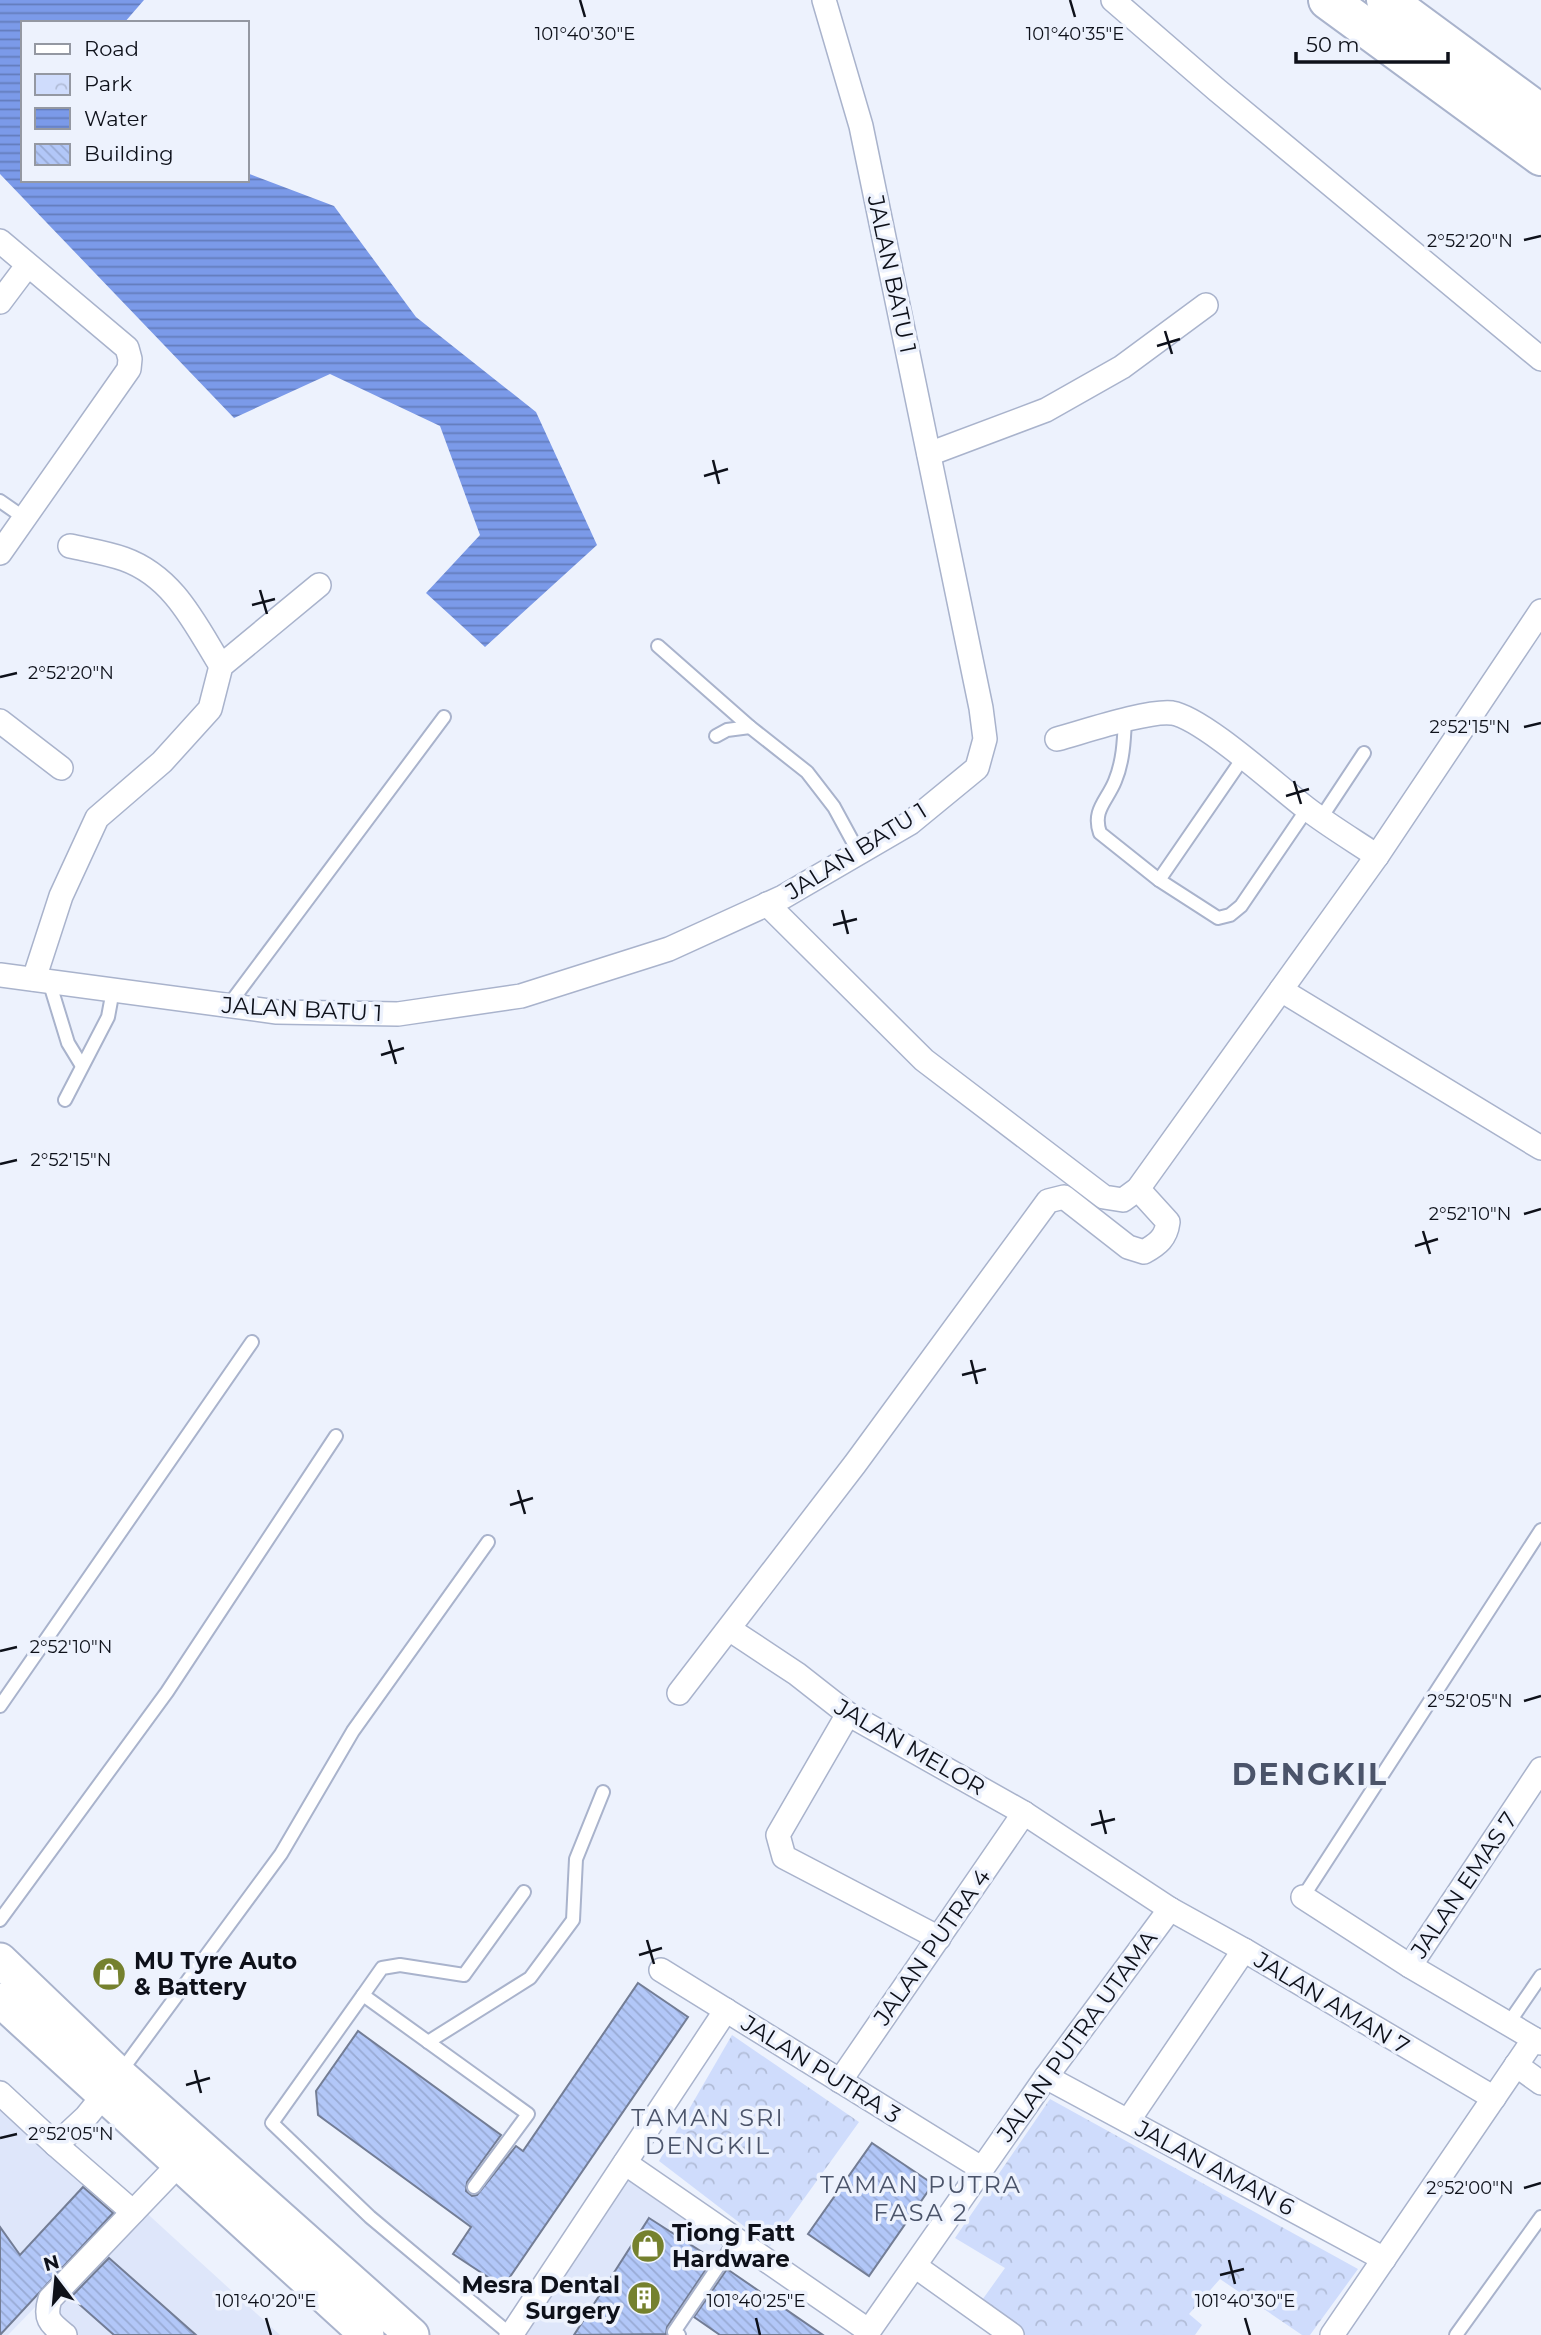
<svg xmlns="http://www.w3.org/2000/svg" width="1541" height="2335" font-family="Montserrat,sans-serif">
<defs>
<pattern id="park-crowns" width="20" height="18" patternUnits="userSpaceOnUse" patternTransform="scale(1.75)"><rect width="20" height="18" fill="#cfdcfc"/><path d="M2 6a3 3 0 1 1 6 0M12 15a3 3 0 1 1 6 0" fill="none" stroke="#b1bcd7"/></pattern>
<pattern id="water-rules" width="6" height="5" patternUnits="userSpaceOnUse" patternTransform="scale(1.75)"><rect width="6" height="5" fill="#7b9ae9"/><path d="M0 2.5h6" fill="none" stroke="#637cbc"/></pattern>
<pattern id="building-back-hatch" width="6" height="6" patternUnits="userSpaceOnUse" patternTransform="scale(1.75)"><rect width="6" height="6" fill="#b2c7f8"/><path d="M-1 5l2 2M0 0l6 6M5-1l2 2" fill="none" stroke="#98aad4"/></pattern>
</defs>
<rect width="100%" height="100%" fill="#edf2fd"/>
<g fill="#dee6fa">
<path d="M0,2079L280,2335H78L39,2303L8,2335H0Z"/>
<path d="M626,2176L727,2244L671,2335H524Z"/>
</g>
<g fill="url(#park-crowns)">
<path d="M732,2035L859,2122L770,2246L659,2161Z"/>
<path d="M1050,2099L1358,2269L1310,2335H1302L1220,2279L1189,2314L1202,2325L1195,2335H1025L980,2303L1005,2268L955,2238Z"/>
</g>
<path fill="url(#water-rules)" d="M0,0H144L124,23H23V180H247V173L334,206L416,317L536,412L597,545L485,647L426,593L480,535L440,426L330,374L234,418L0,174Z"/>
<g fill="url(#building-back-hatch)" stroke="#737d95" stroke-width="2">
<path d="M638,1983L688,2017L503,2287L453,2254L471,2227L318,2115L316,2091L358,2031L501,2135L467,2182L466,2191L472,2196L477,2195L516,2146L523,2151Z"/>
<path d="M872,2143L933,2184L869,2276L808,2234Z"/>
<path d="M83,2187L113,2213L0,2335V2227L20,2255Z"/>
<path d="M649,2218L713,2259L667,2327L666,2334L574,2335Z"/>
<path d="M109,2258L196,2335H114L71,2297Z"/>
<path d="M727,2269L823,2335H720L694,2317Z"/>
</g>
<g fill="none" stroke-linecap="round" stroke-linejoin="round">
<g stroke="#a9b3cc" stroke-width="16">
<g id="lane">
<path d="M0,501L26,519"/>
<path d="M658,646L750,727L807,772L834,807L859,853"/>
<path d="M1125,720C1124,741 1123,762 1115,781C1107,801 1092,810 1100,833L1159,880L1218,918L1230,915L1241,906L1307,809"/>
<path d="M716,736L727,730L750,727"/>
<path d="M1321,818L1364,753"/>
<path d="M1159,880L1243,758"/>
<path d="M49,981L68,1043L82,1066"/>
<path d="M228,1006L444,717"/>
<path d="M65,1100L108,1017L113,990"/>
<path d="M0,1706L252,1342"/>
<path d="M1303,1897L1541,1530"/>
<path d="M0,1920L167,1692L336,1436"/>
<path d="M363,1995L382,1968L400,1965L464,1975L524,1892"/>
<path d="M1508,2024L1541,1976"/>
<path d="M428,2042L530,1978L573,1920L576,1859L603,1792"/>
<path d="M119,2074L281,1854L353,1731L488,1542"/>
<path d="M474,2187L528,2114L363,1995L272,2123L370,2217L511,2335"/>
<path d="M679,2335L674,2332L736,2240"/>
<path d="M1456,2335L1541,2217"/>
</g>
</g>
<g stroke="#a9b3cc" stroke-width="26">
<g id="street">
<path d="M1113,0L1217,90L1541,359"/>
<path d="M0,241L127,348L130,359L129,369L0,553"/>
<path d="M0,302L27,266"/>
<path d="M929,454L1046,410L1122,367L1206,305"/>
<path d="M70,546C88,550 107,553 124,559C174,577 195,624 221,666"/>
<path d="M0,721L61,768"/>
<path d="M1057,739C1083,732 1148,710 1172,713C1203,718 1277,786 1306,808C1328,825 1353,840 1377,856"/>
<path d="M767,904L924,1060L1104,1197L1123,1200L1138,1189L1377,856L1541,611"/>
<path d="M0,975L277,1012L398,1014L521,996L669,949L783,897L910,823L977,768L985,739L981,708L861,126L824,0"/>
<path d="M34,979L61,896L97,818L162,762L210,709L221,666L319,585"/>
<path d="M1281,990L1541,1148"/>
<path d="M729,1629L797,1674L848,1714L1024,1813L1170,1909L1244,1950L1494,2098"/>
<path d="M679,1693L855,1464L1048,1201L1064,1197L1128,1247L1144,1252C1158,1244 1166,1238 1168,1222L1138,1189"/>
<path d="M848,1714L778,1835L784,1857L939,1938"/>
<path d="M1303,1897L1410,1966L1541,2043"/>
<path d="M1410,1966L1541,1769"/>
<path d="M661,1970L981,2168"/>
<path d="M1516,2065L1541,2083"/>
<path d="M1046,2077L1384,2259"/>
<path d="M840,2081L1024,1813"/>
<path d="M0,2093L56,2145L86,2117L103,2096"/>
<path d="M1128,2121L1244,1950"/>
<path d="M56,2145L133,2212"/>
<path d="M625,2163L869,2331"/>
<path d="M915,2266L1012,2335"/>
<path d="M65,2335C50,2323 44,2319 50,2299L179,2164"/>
<path d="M511,2335L726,2010"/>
<path d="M866,2335L1046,2077L1170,1909"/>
<path d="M1332,2335L1534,2039"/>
</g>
</g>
<g stroke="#a9b3cc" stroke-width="37">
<g id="secondary">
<path d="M0,1960L119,2074L412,2335"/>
<path d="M0,2000L367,2335"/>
</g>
</g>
<g stroke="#a9b3cc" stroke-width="42">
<g id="highway">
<path d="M1328,0L1541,156"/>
<path d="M1386,0L1541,114"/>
</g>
</g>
<use href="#lane" stroke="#fff" stroke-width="12"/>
<use href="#street" stroke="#fff" stroke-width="23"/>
<use href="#secondary" stroke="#fff" stroke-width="33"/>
<use href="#highway" stroke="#fff" stroke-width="38"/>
</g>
<path fill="none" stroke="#0e111a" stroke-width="2.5" d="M580,0L585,17M1070,0L1075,17M1524,240L1541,236M1165,331L1172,354M1157,346L1180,339M713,460L719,484M704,476L728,469M260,590L267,614M252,605L275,599M0,677L17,673M1524,727L1541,723M1294,781L1301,804M1286,796L1309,789M842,910L848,934M833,925L857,919M389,1040L396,1064M381,1055L404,1048M0,1164L17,1160M1524,1214L1541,1209M1423,1231L1430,1254M1415,1246L1438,1239M971,1360L977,1384M962,1375L986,1369M518,1490L525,1514M510,1505L533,1498M0,1651L17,1647M1524,1701L1541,1696M1100,1810L1106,1834M1091,1825L1115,1819M647,1940L654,1964M639,1955L662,1948M195,2070L201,2093M186,2085L210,2078M0,2138L17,2134M1524,2188L1541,2183M1229,2260L1235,2284M1220,2275L1244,2269M266,2318L271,2335M756,2318L760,2335M1245,2318L1250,2335"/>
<defs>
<g id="shop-disc" transform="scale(1.75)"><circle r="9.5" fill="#75812e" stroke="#edf2fd"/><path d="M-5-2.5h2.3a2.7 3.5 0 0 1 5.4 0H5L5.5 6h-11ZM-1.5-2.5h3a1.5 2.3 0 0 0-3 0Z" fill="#fff"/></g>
<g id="building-disc" transform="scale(1.75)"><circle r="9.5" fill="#75812e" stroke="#edf2fd"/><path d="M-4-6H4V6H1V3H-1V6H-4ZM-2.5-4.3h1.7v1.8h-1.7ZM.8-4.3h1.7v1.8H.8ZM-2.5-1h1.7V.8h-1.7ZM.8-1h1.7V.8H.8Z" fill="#fff"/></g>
</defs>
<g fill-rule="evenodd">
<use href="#shop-disc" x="109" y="1974"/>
<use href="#shop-disc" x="648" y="2246"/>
<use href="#building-disc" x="644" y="2298"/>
</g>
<g text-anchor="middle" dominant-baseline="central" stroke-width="7" stroke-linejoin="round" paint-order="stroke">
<g font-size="23" fill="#0e111a" stroke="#edf2fd">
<text transform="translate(892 274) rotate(78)">JALAN BATU 1</text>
<text transform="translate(856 851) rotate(-32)">JALAN BATU 1</text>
<text transform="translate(302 1009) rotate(3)">JALAN BATU 1</text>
<text transform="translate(910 1747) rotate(30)">JALAN MELOR</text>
<text transform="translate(1464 1885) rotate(-56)">JALAN EMAS 7</text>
<text transform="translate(932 1947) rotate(-55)">JALAN PUTRA 4</text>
<text transform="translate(1332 2003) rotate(31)">JALAN AMAN 7</text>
<text transform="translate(1077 2036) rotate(-54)">JALAN PUTRA UTAMA</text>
<text transform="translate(821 2069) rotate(32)">JALAN PUTRA 3</text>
<text transform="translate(1215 2168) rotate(28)">JALAN AMAN 6</text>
</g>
<g font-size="23" font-weight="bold" fill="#0e111a" stroke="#edf2fd" text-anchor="start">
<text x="134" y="1961">MU Tyre Auto<tspan x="134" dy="26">&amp; Battery</tspan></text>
<text x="672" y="2233">Tiong Fatt<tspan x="672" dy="26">Hardware</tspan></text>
<text x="620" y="2285" text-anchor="end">Mesra Dental<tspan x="620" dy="26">Surgery</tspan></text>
</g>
<g font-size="24" letter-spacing="2" fill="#4b546a" stroke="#edf2fd">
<text x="708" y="2117">TAMAN SRI<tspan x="708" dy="28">DENGKIL</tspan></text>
<text x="921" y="2184">TAMAN PUTRA<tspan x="921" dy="28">FASA 2</tspan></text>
</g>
<g font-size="30" font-weight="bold" letter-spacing="2" fill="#4b546a" stroke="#edf2fd">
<text x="1310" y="1774">DENGKIL</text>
</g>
</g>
<g font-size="18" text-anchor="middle" fill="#0e111a" stroke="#edf2fd" stroke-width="7" stroke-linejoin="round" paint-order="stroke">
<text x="585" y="40">101°40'30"E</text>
<text x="1075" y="40">101°40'35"E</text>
<text x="1470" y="247">2°52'20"N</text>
<text x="71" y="679">2°52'20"N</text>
<text x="1470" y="733">2°52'15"N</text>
<text x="71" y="1166">2°52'15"N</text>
<text x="1470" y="1220">2°52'10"N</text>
<text x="71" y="1653">2°52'10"N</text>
<text x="1470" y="1707">2°52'05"N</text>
<text x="71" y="2140">2°52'05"N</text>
<text x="1470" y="2194">2°52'00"N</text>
<text x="266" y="2307">101°40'20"E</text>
<text x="756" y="2307">101°40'25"E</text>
<text x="1245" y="2307">101°40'30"E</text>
</g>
<rect x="21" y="21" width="228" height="161" fill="#edf2fd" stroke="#9498a2" stroke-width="2"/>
<rect x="35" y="44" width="35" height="10" fill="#ffffff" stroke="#9498a2" stroke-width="2"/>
<text x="84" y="56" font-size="21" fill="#0e111a">Road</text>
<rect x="35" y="74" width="35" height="21" fill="url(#park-crowns)" stroke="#9498a2" stroke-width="2"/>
<text x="84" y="91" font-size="21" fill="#0e111a">Park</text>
<rect x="35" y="108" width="35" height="21" fill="url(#water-rules)" stroke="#9498a2" stroke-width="2"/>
<text x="84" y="126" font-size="21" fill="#0e111a">Water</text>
<rect x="35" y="144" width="35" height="21" fill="url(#building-back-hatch)" stroke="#9498a2" stroke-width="2"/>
<text x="84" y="161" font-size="21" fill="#0e111a">Building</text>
<g transform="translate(56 2279) rotate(344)" stroke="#edf2fd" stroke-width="5" paint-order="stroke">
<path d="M0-5L12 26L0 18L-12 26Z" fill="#0e111a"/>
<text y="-10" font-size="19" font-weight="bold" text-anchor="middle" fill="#0e111a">N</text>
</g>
<path d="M1296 52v10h152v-10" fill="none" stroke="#0e111a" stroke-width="3.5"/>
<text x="1306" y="52" font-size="21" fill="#0e111a" stroke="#edf2fd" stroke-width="5" paint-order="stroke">50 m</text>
</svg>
